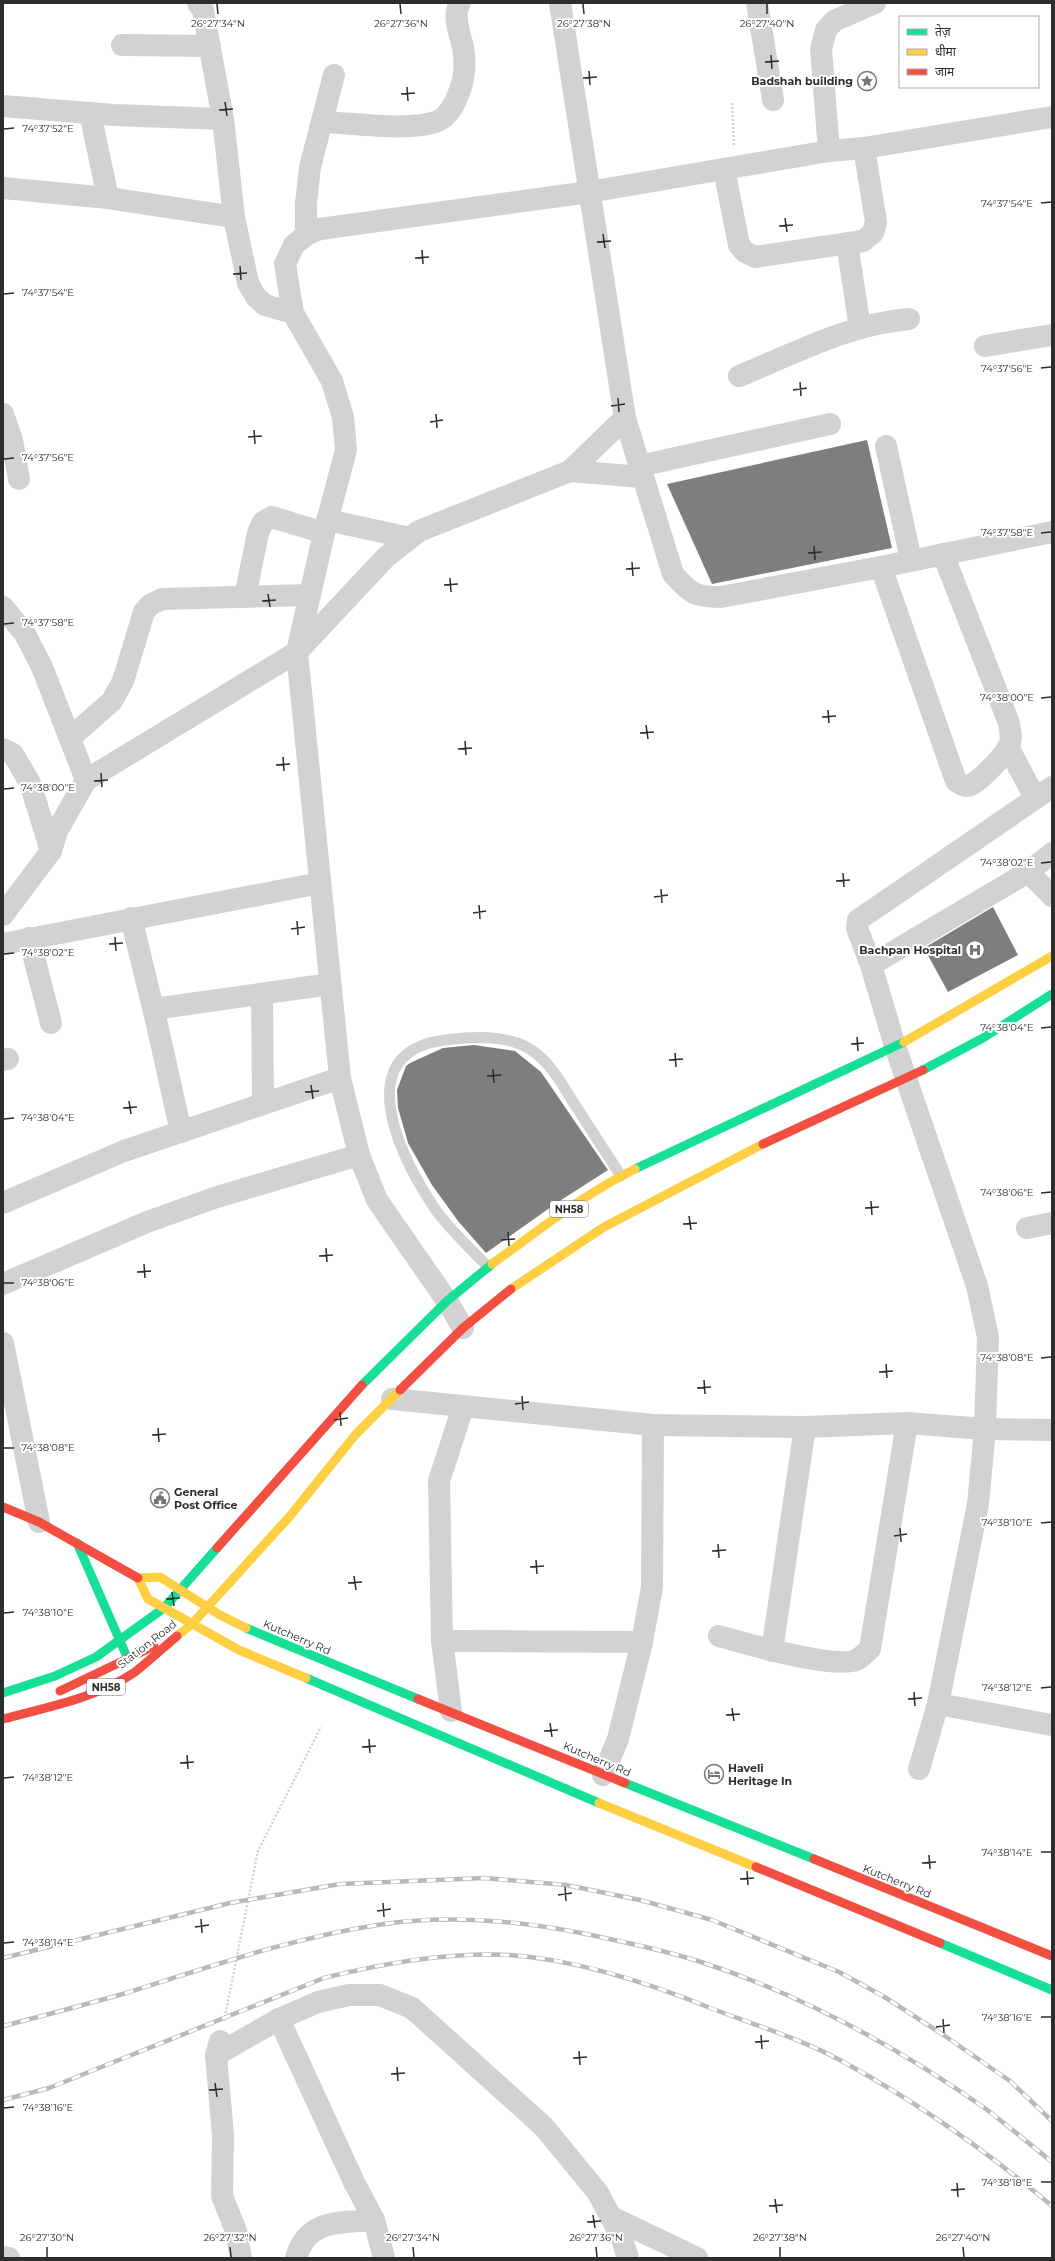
<svg xmlns="http://www.w3.org/2000/svg" width="1055" height="2261" font-family="Montserrat,'Noto Sans Devanagari',sans-serif">
<rect width="100%" height="100%" fill="#fff"/>
<g fill="#7e7e7e">
<path d="M867,440L892,548L712,584L667,484Z"/>
<path d="M993,907L1018,955L948,992L924,948Z"/>
<path d="M474,1045L515,1051L541,1072L608,1170L558,1202L486,1253L458,1221L432,1185L408,1143L398,1108L397,1090L406,1066L410,1063L443,1048Z"/>
</g>
<g fill="none" stroke-linecap="round" stroke-linejoin="round">
<g stroke="#d2d2d2" stroke-width="2.5" stroke-dasharray="2 2" stroke-linecap="butt">
<path d="M732,103L734,146"/>
<path d="M224,2021L258,1851L321,1727"/>
</g>
<path stroke="#d2d2d2" stroke-width="11" d="M488,1267C471,1249 446,1226 433,1206C401,1157 348,1052 445,1040C471,1037 506,1034 530,1049C551,1062 564,1088 577,1108C592,1131 606,1153 621,1176"/>
<g stroke="#d2d2d2" stroke-width="22">
<path d="M198,3L203,10L223,119L234,217L248,283L256,297L265,305L293,313"/>
<path d="M560,3L625,418L673,574C691,594 695,597 721,597L881,567L1052,532"/>
<path d="M757,3L773,100"/>
<path d="M122,45L210,46"/>
<path d="M3,106L113,115L223,119"/>
<path d="M90,113L108,198"/>
<path d="M322,122C353,123 410,132 438,121C449,116 454,105 458,95C465,79 466,65 463,47C460,34 452,15 460,3"/>
<path d="M829,151L821,49L826,30L834,21L875,3"/>
<path d="M724,169L739,245L745,252L755,257L863,241L873,233L876,222L864,148"/>
<path d="M3,188L108,198L234,217"/>
<path d="M306,235V203L310,167L334,75"/>
<path d="M847,243L860,328"/>
<path d="M985,346L1052,335"/>
<path d="M739,376C793,354 849,324 909,319"/>
<path d="M3,414L12,440L19,479"/>
<path d="M886,446L911,560"/>
<path d="M639,466L830,424"/>
<path d="M570,471L642,477"/>
<path d="M327,520L410,538"/>
<path d="M881,567L956,781C959,783 963,786 967,786C976,786 1004,756 1008,747C1013,740 1010,731 1009,723L943,554"/>
<path d="M245,597L258,533L263,522L272,517L324,533"/>
<path d="M3,607L25,634L42,667L86,780"/>
<path d="M70,738L112,701L123,681L144,612L150,605L162,599L309,595"/>
<path d="M1008,747L1035,798"/>
<path d="M3,749L13,754L30,783L51,851"/>
<path d="M1028,872L1052,896"/>
<path d="M3,915L51,851L57,831L86,780L297,652L324,533L346,450L343,417L332,381L293,313L285,264L294,245L306,235L320,229L589,192L829,151L864,148L1052,117"/>
<path d="M131,918L156,1020L181,1132"/>
<path d="M29,938L51,1023"/>
<path d="M3,944L320,883"/>
<path d="M871,965L1028,872L1052,853"/>
<path d="M262,994L263,1104"/>
<path d="M154,1009L330,984"/>
<path d="M3,1060L8,1059"/>
<path d="M3,1203L124,1151L340,1078"/>
<path d="M1027,1228L1052,1223"/>
<path d="M3,1284L147,1222L217,1197L359,1155"/>
<path d="M463,1328L447,1301L377,1200L359,1155L340,1078L297,652L386,557L419,531L570,471L625,418"/>
<path d="M3,1343L39,1522"/>
<path d="M392,1399L653,1425L805,1427L907,1423L985,1429L1052,1430"/>
<path d="M719,1636C743,1643 835,1669 856,1660C861,1658 866,1652 870,1649L907,1423"/>
<path d="M442,1641L642,1642"/>
<path d="M772,1651L805,1427"/>
<path d="M938,1704L1052,1725"/>
<path d="M451,1711L442,1641L439,1481L463,1407"/>
<path d="M919,1769L938,1704L978,1504L985,1429L988,1337L977,1286L895,1046L871,965L857,928L858,920L1052,787"/>
<path d="M603,1775L618,1739L642,1642L652,1587L653,1425"/>
<path d="M279,2019L354,2182L374,2220L384,2258"/>
<path d="M220,2041L216,2055L223,2135L222,2196L236,2231L241,2258"/>
<path d="M216,2055L279,2019L318,2002L349,1995H380L412,2008L544,2127L598,2193L621,2236L628,2258"/>
<path d="M611,2217L697,2258"/>
<path d="M3,2257L9,2258"/>
<path d="M296,2258C307,2218 341,2223 374,2220"/>
</g>
<g stroke="#16e098" stroke-width="9">
<path d="M923,1070L983,1038L1052,994"/>
<path d="M635,1169L904,1042"/>
<path d="M362,1385L447,1301L492,1264"/>
<path d="M77,1543L127,1657"/>
<path d="M246,1628L418,1699"/>
<path d="M306,1678L599,1803"/>
<path d="M3,1693L55,1676L96,1657L164,1608L217,1548"/>
<path d="M625,1783L814,1859"/>
<path d="M940,1943L1052,1990"/>
</g>
<g stroke="#ffcf43" stroke-width="9">
<path d="M904,1042L1052,956"/>
<path d="M492,1264C538,1231 584,1194 635,1169"/>
<path d="M511,1289L604,1227L763,1144"/>
<path d="M246,1628L220,1615L160,1577L138,1578L148,1599L239,1650L306,1678"/>
<path d="M177,1636L192,1624L290,1516L356,1434L400,1390"/>
<path d="M599,1803L756,1867"/>
</g>
<g stroke="#f24e42" stroke-width="9">
<path d="M763,1144L923,1070"/>
<path d="M400,1390L463,1328L511,1289"/>
<path d="M3,1507L39,1522L138,1578"/>
<path d="M217,1548L362,1385"/>
<path d="M60,1691L154,1646"/>
<path d="M418,1699L625,1783"/>
<path d="M3,1719C47,1707 97,1698 135,1672C149,1661 163,1648 177,1636"/>
<path d="M814,1859L1052,1956"/>
<path d="M756,1867L940,1943"/>
</g>
<g stroke="#b9b9b9" stroke-width="4.5">
<g id="rail">
<path d="M3,1958L230,1903L340,1884L485,1878L566,1885L640,1900L712,1920L839,1972L883,1996L945,2036L1010,2081L1052,2121"/>
<path d="M3,2026C43,2016 83,2005 123,1994C209,1967 294,1937 384,1924C451,1914 520,1921 586,1934C624,1942 664,1950 701,1962C803,1995 899,2048 986,2109C1008,2126 1030,2144 1052,2162"/>
<path d="M3,2100L49,2088L324,1978C384,1963 448,1952 510,1955C579,1960 649,1983 713,2009C758,2026 807,2041 849,2065C921,2105 989,2153 1052,2206"/>
</g>
</g>
<use href="#rail" stroke="#fff" stroke-width="3" stroke-dasharray="9" stroke-linecap="butt"/>
</g>
<path fill="none" stroke="#2d2d2d" stroke-width="1.5" d="M217,4L218,14M400,4L401,14M583,4L584,14M767,4V14M771,55L772,69M765,62L779,61M589,71L590,85M583,78L597,77M407,87L408,101M401,94L415,93M225,102L227,116M219,110L233,109M4,129L14,128M1041,203L1051,202M785,218L787,232M779,226L793,225M603,234L605,248M597,242L611,241M422,250L423,264M415,258L429,257M240,266L241,280M233,274L247,273M4,294L14,293M1041,368L1051,367M800,382L801,396M793,390L807,388M618,398L619,412M611,406L625,404M436,414L437,428M430,422L443,420M254,430L255,444M248,437L262,436M4,459L14,458M1041,533L1051,532M814,546L815,560M808,553L822,552M632,562L633,576M626,569L640,568M450,578L451,592M444,585L458,584M268,594L270,607M262,601L276,600M4,624L14,623M1041,698L1051,697M828,710L829,723M822,717L836,716M646,725L648,739M640,733L654,732M465,741L466,755M458,749L472,748M283,757L284,771M276,765L290,764M101,773L102,787M94,781L108,780M4,789L14,788M1041,863L1051,862M843,873L844,887M836,881L850,880M661,889L662,903M654,897L668,895M479,905L480,919M473,913L486,911M297,921L298,935M291,929L305,927M115,937L116,951M109,944L123,943M4,954L14,953M1041,1028L1051,1027M857,1037L858,1051M851,1044L864,1043M675,1053L676,1067M669,1060L683,1059M493,1069L494,1083M487,1076L501,1075M311,1085L313,1099M305,1092L319,1091M129,1101L131,1114M123,1108L137,1107M4,1119L14,1118M1041,1193L1051,1192M871,1201L872,1215M865,1208L879,1207M689,1216L691,1230M683,1224L697,1223M508,1232L509,1246M501,1240L515,1239M326,1248L327,1262M319,1256L333,1255M144,1264L145,1278M137,1272L151,1271M4,1283H14M1041,1358L1051,1357M886,1364L887,1378M879,1372L893,1371M704,1380L705,1394M697,1388L711,1387M522,1396L523,1410M515,1404L529,1402M340,1412L341,1426M334,1420L348,1418M158,1428L159,1442M152,1435L166,1434M4,1448H14M1041,1523L1051,1522M900,1528L901,1542M894,1536L907,1534M718,1544L719,1558M712,1551L726,1550M536,1560L537,1574M530,1567L544,1566M354,1576L356,1590M348,1583L362,1582M172,1592L174,1606M166,1599L180,1598M4,1613L14,1612M1041,1688L1051,1687M914,1692L915,1706M908,1699L922,1698M732,1708L734,1721M726,1715L740,1714M550,1723L552,1737M544,1731L558,1730M369,1739L370,1753M362,1747L376,1746M187,1755L188,1769M180,1763L194,1762M4,1778L14,1777M1041,1852H1051M929,1855L930,1869M922,1863L936,1862M747,1871L748,1885M740,1879L754,1878M565,1887L566,1901M558,1895L572,1893M383,1903L384,1917M377,1911L391,1909M201,1919L202,1933M195,1927L209,1925M4,1943L14,1942M1041,2017H1051M943,2019L944,2033M936,2027L950,2025M761,2035L762,2049M755,2042L769,2041M579,2051L580,2065M573,2058L587,2057M397,2067L398,2081M391,2074L405,2073M215,2083L217,2097M209,2090L223,2089M4,2108L14,2107M1041,2182H1051M957,2183L958,2197M951,2190L965,2189M775,2199L777,2213M769,2206L783,2205M593,2215L595,2228M587,2222L601,2221M47,2247V2257M230,2247L231,2257M413,2247L414,2257M596,2247L597,2257M780,2247V2257M963,2247L964,2257"/>
<defs>
<g id="sight-ring" transform="scale(1)"><circle r="9.5" fill="#fff" stroke="#767676" stroke-width="1.5"/><path d="M0-6L1.8-2.2L6-1.7L2.9 1.2L3.7 5.4L0 3.3L-3.7 5.4L-2.9 1.2L-6-1.7L-1.8-2.2Z" fill="#767676"/></g>
<g id="hospital-ring" transform="scale(1)"><circle r="9.5" fill="#fff" stroke="#767676" stroke-width="1.5"/><path d="M-5-5h3v3.5h4V-5h3V5h-3V1.5h-4V5h-3Z" fill="#767676"/></g>
<g id="civic-ring" transform="scale(1)"><circle r="9.5" fill="#fff" stroke="#767676" stroke-width="1.5"/><path d="M-.6-6.5H3V-4.5H.6V-3L4-1V1h2V6H-6V1h2V-1L-.6-3ZM-1.2 2.5V6h2.4V2.5Z" fill="#767676"/></g>
<g id="hotel-ring" transform="scale(1)"><circle r="9.5" fill="#fff" stroke="#767676" stroke-width="1.5"/><path d="M-6-4.5h1.5V1H6V5H4.5V3h-9V5H-6ZM-4 0a1.8 1.8 0 1 1 3.6 0ZM.5 0V-2.5h3Q6-2.5 6 0Z" fill="#767676"/></g>
</defs>
<g fill-rule="evenodd">
<use href="#sight-ring" x="867" y="81"/>
<use href="#hospital-ring" x="975" y="950"/>
<use href="#civic-ring" x="160" y="1498"/>
<use href="#hotel-ring" x="714" y="1774"/>
</g>
<g text-anchor="middle" dominant-baseline="central" stroke-width="4" stroke-linejoin="round" paint-order="stroke">
<g fill="#fff" stroke="#6c6c6c" stroke-width="1">
<rect x="550" y="1201" width="38" height="16" rx="3"/>
<rect x="87" y="1679" width="38" height="16" rx="3"/>
</g>
<g font-size="10" font-weight="bold" fill="#2d2d2d">
<text x="569" y="1209">NH58</text>
<text x="106" y="1687">NH58</text>
</g>
<g font-size="11" font-weight="bold" fill="#2d2d2d" stroke="#fff" text-anchor="end">
<text x="853" y="81">Badshah building</text>
<text x="961" y="950">Bachpan Hospital</text>
<text x="174" y="1492" text-anchor="start">General<tspan x="174" dy="13">Post Office</tspan></text>
<text x="728" y="1768" text-anchor="start">Haveli<tspan x="728" dy="13">Heritage In</tspan></text>
</g>
<g font-size="11" fill="#2d2d2d" stroke="#fff">
<text transform="translate(297 1637) rotate(23)">Kutcherry Rd</text>
<text transform="translate(147 1644) rotate(-38)">Station Road</text>
<text transform="translate(597 1759) rotate(23)">Kutcherry Rd</text>
<text transform="translate(897 1881) rotate(22)">Kutcherry Rd</text>
</g>
</g>
<g font-size="10" text-anchor="middle" fill="#2d2d2d" stroke="#fff" stroke-width="4" stroke-linejoin="round" paint-order="stroke">
<text x="218" y="27">26°27'34"N</text>
<text x="401" y="27">26°27'36"N</text>
<text x="584" y="27">26°27'38"N</text>
<text x="767" y="27">26°27'40"N</text>
<text x="48" y="132">74°37'52"E</text>
<text x="1007" y="207">74°37'54"E</text>
<text x="48" y="296">74°37'54"E</text>
<text x="1007" y="372">74°37'56"E</text>
<text x="48" y="461">74°37'56"E</text>
<text x="1007" y="536">74°37'58"E</text>
<text x="48" y="626">74°37'58"E</text>
<text x="1007" y="701">74°38'00"E</text>
<text x="48" y="791">74°38'00"E</text>
<text x="1007" y="866">74°38'02"E</text>
<text x="48" y="956">74°38'02"E</text>
<text x="1007" y="1031">74°38'04"E</text>
<text x="48" y="1121">74°38'04"E</text>
<text x="1007" y="1196">74°38'06"E</text>
<text x="48" y="1286">74°38'06"E</text>
<text x="1007" y="1361">74°38'08"E</text>
<text x="48" y="1451">74°38'08"E</text>
<text x="1007" y="1526">74°38'10"E</text>
<text x="48" y="1616">74°38'10"E</text>
<text x="1007" y="1691">74°38'12"E</text>
<text x="48" y="1781">74°38'12"E</text>
<text x="1007" y="1856">74°38'14"E</text>
<text x="48" y="1946">74°38'14"E</text>
<text x="1007" y="2021">74°38'16"E</text>
<text x="48" y="2111">74°38'16"E</text>
<text x="1007" y="2186">74°38'18"E</text>
<text x="47" y="2241">26°27'30"N</text>
<text x="230" y="2241">26°27'32"N</text>
<text x="413" y="2241">26°27'34"N</text>
<text x="596" y="2241">26°27'36"N</text>
<text x="780" y="2241">26°27'38"N</text>
<text x="963" y="2241">26°27'40"N</text>
</g>
<rect width="1055" height="2261" fill="none" stroke="#2d2d2d" stroke-width="8"/>
<rect x="899" y="16" width="140" height="72" fill="#ffffff" stroke="#ababab"/>
<rect x="907" y="29" width="20" height="6" fill="#16e098" stroke="#ababab"/>
<text x="935" y="36" font-size="12" fill="#2d2d2d">तेज़</text>
<rect x="907" y="49" width="20" height="6" fill="#ffcf43" stroke="#ababab"/>
<text x="935" y="56" font-size="12" fill="#2d2d2d">धीमा</text>
<rect x="907" y="69" width="20" height="6" fill="#f24e42" stroke="#ababab"/>
<text x="935" y="76" font-size="12" fill="#2d2d2d">जाम</text>
</svg>
